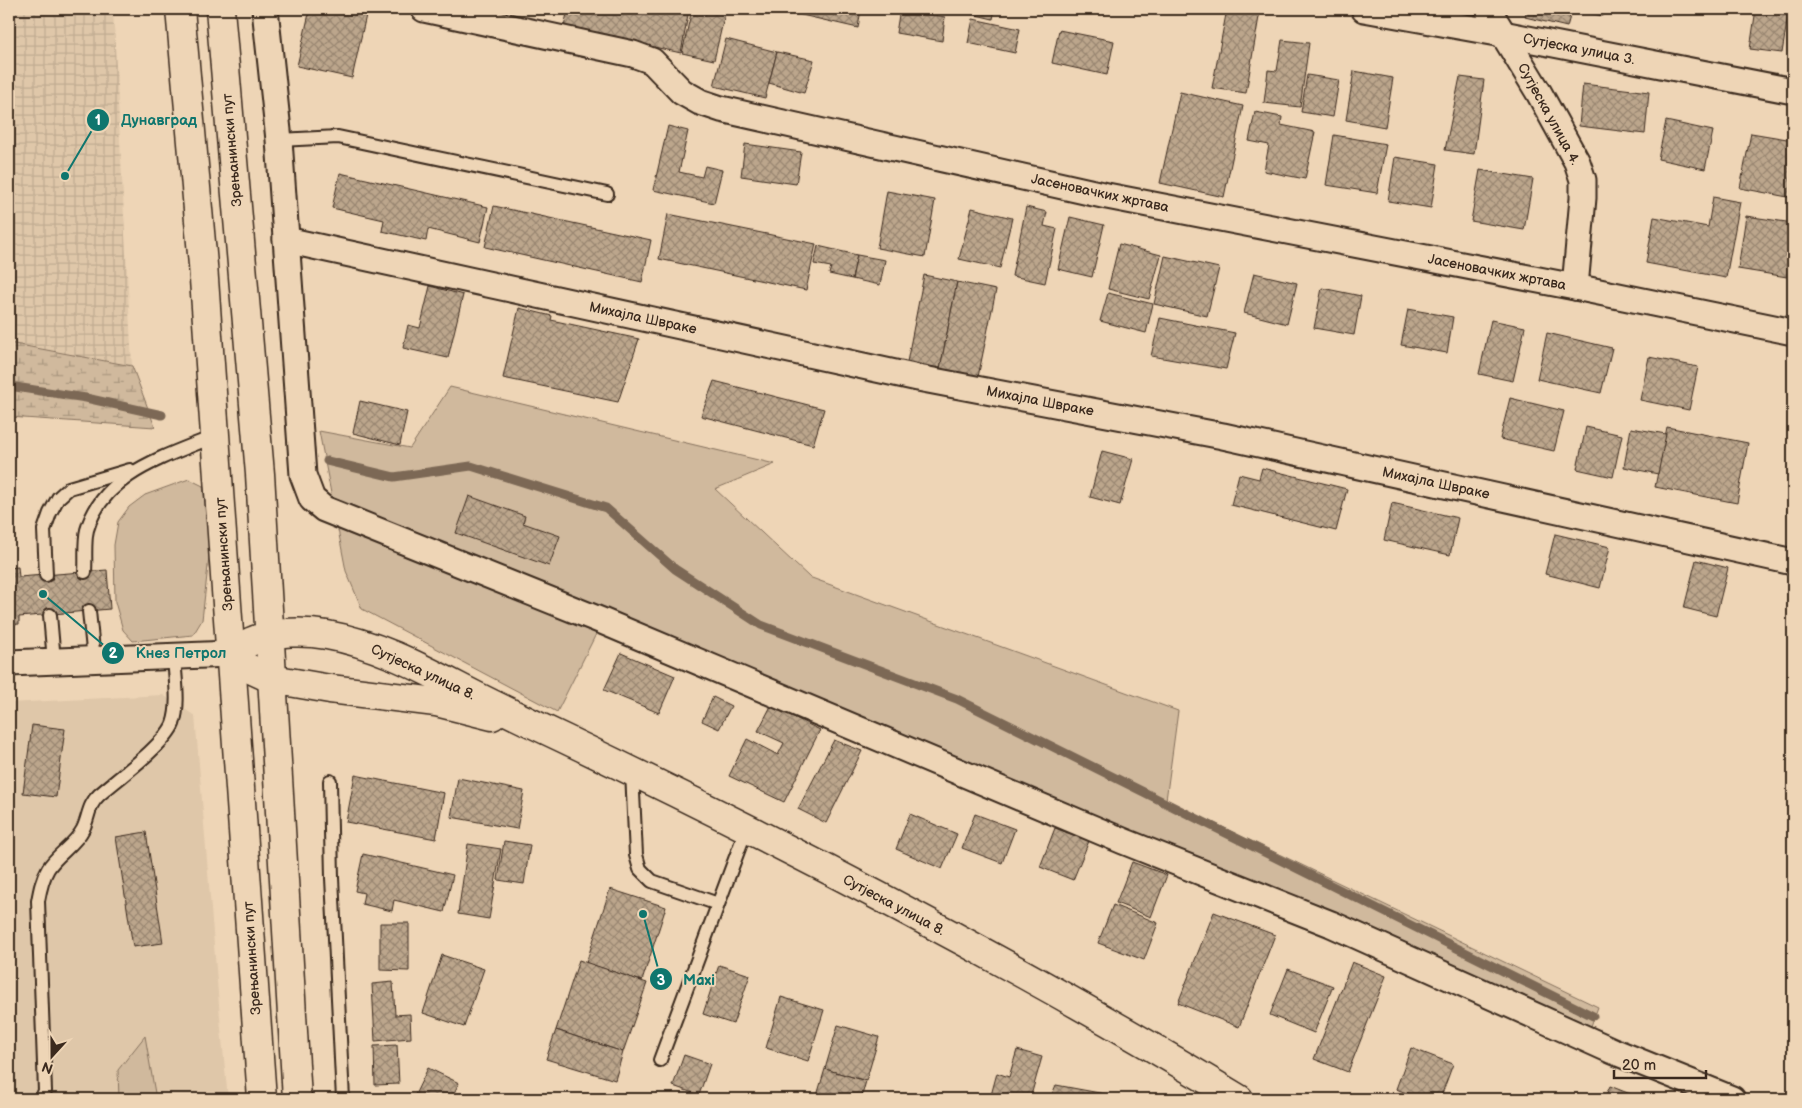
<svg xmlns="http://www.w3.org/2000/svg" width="1802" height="1108" font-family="'Balsamiq Sans',sans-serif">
<defs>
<pattern id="industrial-grid" width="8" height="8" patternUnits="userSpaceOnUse" patternTransform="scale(1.25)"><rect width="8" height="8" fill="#dfc7a9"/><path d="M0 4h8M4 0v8" fill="none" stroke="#c0ab91"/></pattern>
<pattern id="wetland-marsh" width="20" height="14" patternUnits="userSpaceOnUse" patternTransform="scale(1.25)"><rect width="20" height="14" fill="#d0b99d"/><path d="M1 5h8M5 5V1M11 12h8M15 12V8" fill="none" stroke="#aa977f"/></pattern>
<pattern id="building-cross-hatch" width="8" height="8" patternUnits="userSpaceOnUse" patternTransform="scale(1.25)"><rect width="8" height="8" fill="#bca68c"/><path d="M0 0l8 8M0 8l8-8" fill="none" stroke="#9a8772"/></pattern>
</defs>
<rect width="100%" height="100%" fill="#eed5b6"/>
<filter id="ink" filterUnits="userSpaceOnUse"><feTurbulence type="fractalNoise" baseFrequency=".02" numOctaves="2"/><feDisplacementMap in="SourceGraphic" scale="10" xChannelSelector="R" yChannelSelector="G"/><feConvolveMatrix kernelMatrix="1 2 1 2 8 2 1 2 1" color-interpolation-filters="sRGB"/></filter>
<g filter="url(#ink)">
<path fill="#dfc7a9" d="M163,695L195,716L221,1029L228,1099H9V703Z"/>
<path fill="url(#industrial-grid)" d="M9,9H113L132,366L9,343Z"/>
<g fill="#d0b99d" stroke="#86725e">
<path d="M450,387L775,464L715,489L809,577L1178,711L1166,800L1598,1007L1591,1026L1613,1051L602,622L557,712L362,609L346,571L319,431L410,448Z"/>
<path d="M189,479L203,486L210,548L202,620L193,635L133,641L123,630L115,602L114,545L118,522L129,507L145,495Z"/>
<path d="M145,1036L156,1099H119L118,1070Z"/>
</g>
<path fill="url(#wetland-marsh)" stroke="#86725e" d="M9,343L132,366L155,427L9,417Z"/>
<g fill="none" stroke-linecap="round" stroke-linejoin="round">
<g stroke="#7c6855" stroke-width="9">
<path d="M9,386L86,398L162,415"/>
<path d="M327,461L394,477L471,466L606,508L675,569L761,625L957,699L1593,1016"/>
</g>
</g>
<g fill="url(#building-cross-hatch)" stroke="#3b2a1e">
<path d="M310,9H336L366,15L352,78L297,66Z"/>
<path d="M568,9H689L681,53L564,27Z"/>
<path d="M692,9H726L714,60L682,53Z"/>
<path d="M794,9H861L858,28L793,13Z"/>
<path d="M900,9L945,17L942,41L896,33Z"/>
<path d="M974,9H995L993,19L972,14Z"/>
<path d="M1227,9H1251L1260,11L1246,93L1212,88Z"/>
<path d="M1527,9H1572L1567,27L1525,17Z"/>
<path d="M1580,9H1605L1603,16L1579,11Z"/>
<path d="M1756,9H1789L1782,53L1750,49Z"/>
<path d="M973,19L1020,29L1015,53L968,43Z"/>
<path d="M1059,30L1114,41L1107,75L1052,63Z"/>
<path d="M726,39L777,52L765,98L714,86Z"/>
<path d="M1282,40L1309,43L1300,107L1264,103L1268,70L1277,71Z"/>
<path d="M777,52L814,60L804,93L769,83Z"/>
<path d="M1354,71L1393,78L1385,127L1346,120Z"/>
<path d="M1307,75L1339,80L1333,117L1301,112Z"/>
<path d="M1460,77L1484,80L1474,154L1445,150Z"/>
<path d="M1583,84L1649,92L1645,134L1579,126Z"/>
<path d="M1180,92L1243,106L1224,197L1160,183Z"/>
<path d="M1255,112L1282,117L1281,125L1315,132L1305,179L1264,171L1269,145L1249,141Z"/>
<path d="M1666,121L1713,131L1705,169L1658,159Z"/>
<path d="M668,126L688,131L679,172L702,177L705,166L722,170L714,203L653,190Z"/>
<path d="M1751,133L1793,140V198L1740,188Z"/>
<path d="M1334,135L1386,144L1377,193L1326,185Z"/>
<path d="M745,144L801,152L796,184L741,176Z"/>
<path d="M1395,157L1438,164L1431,208L1388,201Z"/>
<path d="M1480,170L1533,179L1524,230L1471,221Z"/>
<path d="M340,173L488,207L480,242L428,229L426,241L382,231L384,220L332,208Z"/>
<path d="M887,191L935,200L925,257L877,248Z"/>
<path d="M1713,197L1740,202L1726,278L1646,263L1654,217L1708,227Z"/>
<path d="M494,206L651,240L642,282L485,247Z"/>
<path d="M1026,207L1047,212L1044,226L1057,229L1045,283L1012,276Z"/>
<path d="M972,208L1012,218L1000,268L959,259Z"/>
<path d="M668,214L816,244L806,290L659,259Z"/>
<path d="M1746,216L1793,223L1787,277L1738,269Z"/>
<path d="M1070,217L1104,225L1092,277L1058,269Z"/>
<path d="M1119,244L1161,255L1149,299L1108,289Z"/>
<path d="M818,246L857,255L852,279L829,274L831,267L814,264Z"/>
<path d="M857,255L885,260L880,285L852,279Z"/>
<path d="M1165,256L1219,268L1207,316L1154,304Z"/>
<path d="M1254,273L1297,283L1287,324L1244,313Z"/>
<path d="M924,275L957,282L940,369L907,362Z"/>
<path d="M957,282L996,290L978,377L940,369Z"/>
<path d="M430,286L463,295L448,358L403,348L408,325L420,328Z"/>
<path d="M1322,288L1361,296L1354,335L1314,328Z"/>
<path d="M1108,293L1153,304L1146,333L1100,321Z"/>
<path d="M519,308L552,316L551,320L639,339L618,402L503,378Z"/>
<path d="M1408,309L1453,317L1447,353L1401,345Z"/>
<path d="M1160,318L1235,333L1226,369L1151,356Z"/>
<path d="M1491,320L1525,327L1513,381L1479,374Z"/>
<path d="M1547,333L1612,348L1601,393L1537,379Z"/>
<path d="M1649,357L1698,367L1689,410L1640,400Z"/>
<path d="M714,381L824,409L813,445L701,416Z"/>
<path d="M1510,398L1564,411L1554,451L1500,439Z"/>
<path d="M360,401L407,412L400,445L353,433Z"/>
<path d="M1586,427L1622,435L1613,477L1577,469Z"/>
<path d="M1667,427L1748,443L1737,503L1655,487Z"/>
<path d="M1631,428L1666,434L1658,474L1624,467Z"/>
<path d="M1102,451L1133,459L1120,505L1090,497Z"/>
<path d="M1262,468L1347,489L1336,531L1231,505L1239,474L1259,479Z"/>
<path d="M1793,481V514L1787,512Z"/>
<path d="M469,496L525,516L523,523L560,536L549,566L456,533Z"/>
<path d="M1392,503L1458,518L1450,555L1384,540Z"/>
<path d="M1555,534L1610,547L1600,588L1545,574Z"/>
<path d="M1696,560L1728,568L1716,616L1684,608Z"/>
<path d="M18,567L19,577L107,570L110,609L19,617V624L9,625V568Z"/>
<path d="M621,653L675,676L659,713L604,690Z"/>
<path d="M713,697L731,706L719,729L702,721Z"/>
<path d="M771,706L820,730L784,802L729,776L747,739L778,755L784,743L758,731Z"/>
<path d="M32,725L65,729L56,797L23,793Z"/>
<path d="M834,740L862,751L826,823L798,809Z"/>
<path d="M355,775L444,793L436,839L346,822Z"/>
<path d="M458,778L524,791L517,829L451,817Z"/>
<path d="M910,814L957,834L942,869L896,849Z"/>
<path d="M975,814L1015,829L1002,863L962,848Z"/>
<path d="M1055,828L1089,841L1073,880L1040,867Z"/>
<path d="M146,832L163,943L133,947L116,837Z"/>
<path d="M504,841L530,845L524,884L498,880Z"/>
<path d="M468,844L501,849L489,919L458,914Z"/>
<path d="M363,854L453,875L444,912L394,900L392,911L362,904L364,893L355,891Z"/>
<path d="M1132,862L1167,875L1151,917L1116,903Z"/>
<path d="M610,889L666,907L642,981L586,963Z"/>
<path d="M1113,905L1158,923L1144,960L1098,943Z"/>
<path d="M1214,912L1275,935L1239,1027L1178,1003Z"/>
<path d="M380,923H409V971L380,970Z"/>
<path d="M442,955L484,969L464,1027L423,1013Z"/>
<path d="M579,960L647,983L623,1052L556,1030Z"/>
<path d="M1352,962L1386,976L1348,1072L1314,1059Z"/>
<path d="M719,965L750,975L733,1024L703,1014Z"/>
<path d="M1288,969L1333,986L1314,1033L1270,1015Z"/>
<path d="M393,982L395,1015L410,1014L411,1038L375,1041L372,984Z"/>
<path d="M781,997L824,1010L808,1061L766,1048Z"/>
<path d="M838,1025L879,1037L866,1081L825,1069Z"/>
<path d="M556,1030L623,1052L615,1080L546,1059Z"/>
<path d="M397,1045L399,1084L375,1085L374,1046Z"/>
<path d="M1411,1048L1453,1064L1440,1099H1422L1396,1089Z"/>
<path d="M1017,1050L1042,1057L1030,1099H990L997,1073L1009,1077Z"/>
<path d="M684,1055L710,1064L699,1095L673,1086Z"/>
<path d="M428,1068L459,1083L451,1099H413Z"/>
<path d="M825,1069L866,1081L861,1099H816Z"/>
<path d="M1056,1085L1105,1094L1103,1099H1050Z"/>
<path d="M1610,1086L1643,1099H1604Z"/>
</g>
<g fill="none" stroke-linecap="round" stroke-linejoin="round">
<g stroke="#3b2a1e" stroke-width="16">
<g id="lane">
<path d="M279,140L338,137L607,194"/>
<path d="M85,572C86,559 84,542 87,530C103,473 168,456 215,436"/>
<path d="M46,575L44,530L50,513L58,498L69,488L130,470"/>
<path d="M89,611L94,660"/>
<path d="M50,615L54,661"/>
<path d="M632,772L636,855L640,869L652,881L718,904"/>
<path d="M330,781L332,878L343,1099"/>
<path d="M660,1060L747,827"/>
<path d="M41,1099L45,1091L38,901C40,890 42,879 48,869C57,854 75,845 83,829C89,817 88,805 99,795C116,780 165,744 173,724C180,704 175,678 174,656"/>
</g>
</g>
<g stroke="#3b2a1e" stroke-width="29">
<g id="street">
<path d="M265,9L279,140L303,475L312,499L324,509L602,621L1123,841L1331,924L1613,1051L1732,1099"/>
<path d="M424,9L633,54L652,61L682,92L700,102L721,109L1107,196L1575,287L1793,332"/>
<path d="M1364,9L1503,34L1793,91"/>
<path d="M1488,9L1539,93L1577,162L1583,180V198L1575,287"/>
<path d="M286,240L918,378L1223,436L1793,562"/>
<path d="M9,663L230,654"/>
</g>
</g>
<g stroke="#3b2a1e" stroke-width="31">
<g id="secondary">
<path d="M180,9L203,265L262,1099"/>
<path d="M220,9L260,474L297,1099"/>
<path d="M230,654C238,649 246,643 255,640C275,631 305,631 327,635C379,644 427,671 474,695C504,710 535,725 565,739C795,849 1022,967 1239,1099"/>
<path d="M230,654L246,667L272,679L330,689L436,702L492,716"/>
</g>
</g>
<use href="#lane" stroke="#eed5b6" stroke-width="12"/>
<use href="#street" stroke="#eed5b6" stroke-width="25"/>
<use href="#secondary" stroke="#eed5b6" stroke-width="28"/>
</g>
</g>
<g text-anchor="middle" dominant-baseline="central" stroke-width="4" stroke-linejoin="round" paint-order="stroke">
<g font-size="14" fill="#3b2a1e" stroke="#eed5b6">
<text transform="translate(1579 49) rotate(11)">Сутјеска улица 3.</text>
<text transform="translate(1549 114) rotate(61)">Сутјеска улица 4.</text>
<text transform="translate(232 150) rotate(-95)">Зрењанински пут</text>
<text transform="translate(1100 193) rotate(12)">Јасеновачких жртава</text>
<text transform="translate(1497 272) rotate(11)">Јасеновачких жртава</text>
<text transform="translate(643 318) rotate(12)">Михајла Швраке</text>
<text transform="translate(1040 401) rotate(11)">Михајла Швраке</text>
<text transform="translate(1436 483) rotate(12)">Михајла Швраке</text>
<text transform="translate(224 554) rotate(-94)">Зрењанински пут</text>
<text transform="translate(423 672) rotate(25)">Сутјеска улица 8.</text>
<text transform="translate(894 905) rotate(28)">Сутјеска улица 8.</text>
<text transform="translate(252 958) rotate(-94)">Зрењанински пут</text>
</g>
</g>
<path fill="none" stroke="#0f766e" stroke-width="2" d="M65 176L98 120M43 594L113 653M643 914L661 979"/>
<g fill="#0f766e" stroke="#eed5b6" stroke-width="2">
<circle cx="65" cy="176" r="5"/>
<circle cx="43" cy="594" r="5"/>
<circle cx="643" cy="914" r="5"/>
<circle cx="98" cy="120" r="12"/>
<circle cx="113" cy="653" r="12"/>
<circle cx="661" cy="979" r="12"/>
</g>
<g font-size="15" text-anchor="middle" font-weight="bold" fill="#fff">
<text x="98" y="125">1</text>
<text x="113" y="658">2</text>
<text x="661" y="985">3</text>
</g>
<g font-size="15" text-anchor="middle" font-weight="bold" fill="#0f766e" stroke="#eed5b6" stroke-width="4" stroke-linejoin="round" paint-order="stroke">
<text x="159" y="125">Дунавград</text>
<text x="181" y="658">Кнез Петрол</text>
<text x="699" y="985">Maxi</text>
</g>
<rect width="1802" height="1108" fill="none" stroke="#eed5b6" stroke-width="30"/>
<rect x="15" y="15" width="1772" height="1078" fill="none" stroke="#3b2a1e" stroke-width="2" filter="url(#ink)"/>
<g transform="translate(52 1056) rotate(201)" stroke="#eed5b6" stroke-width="4" paint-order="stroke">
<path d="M0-4L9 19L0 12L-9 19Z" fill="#3b2a1e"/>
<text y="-8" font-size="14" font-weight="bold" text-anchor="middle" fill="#3b2a1e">N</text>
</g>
<path d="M1614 1070v8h92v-8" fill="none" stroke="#3b2a1e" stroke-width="2.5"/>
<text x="1622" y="1070" font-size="15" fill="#3b2a1e" stroke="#eed5b6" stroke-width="4" paint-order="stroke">20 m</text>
</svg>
